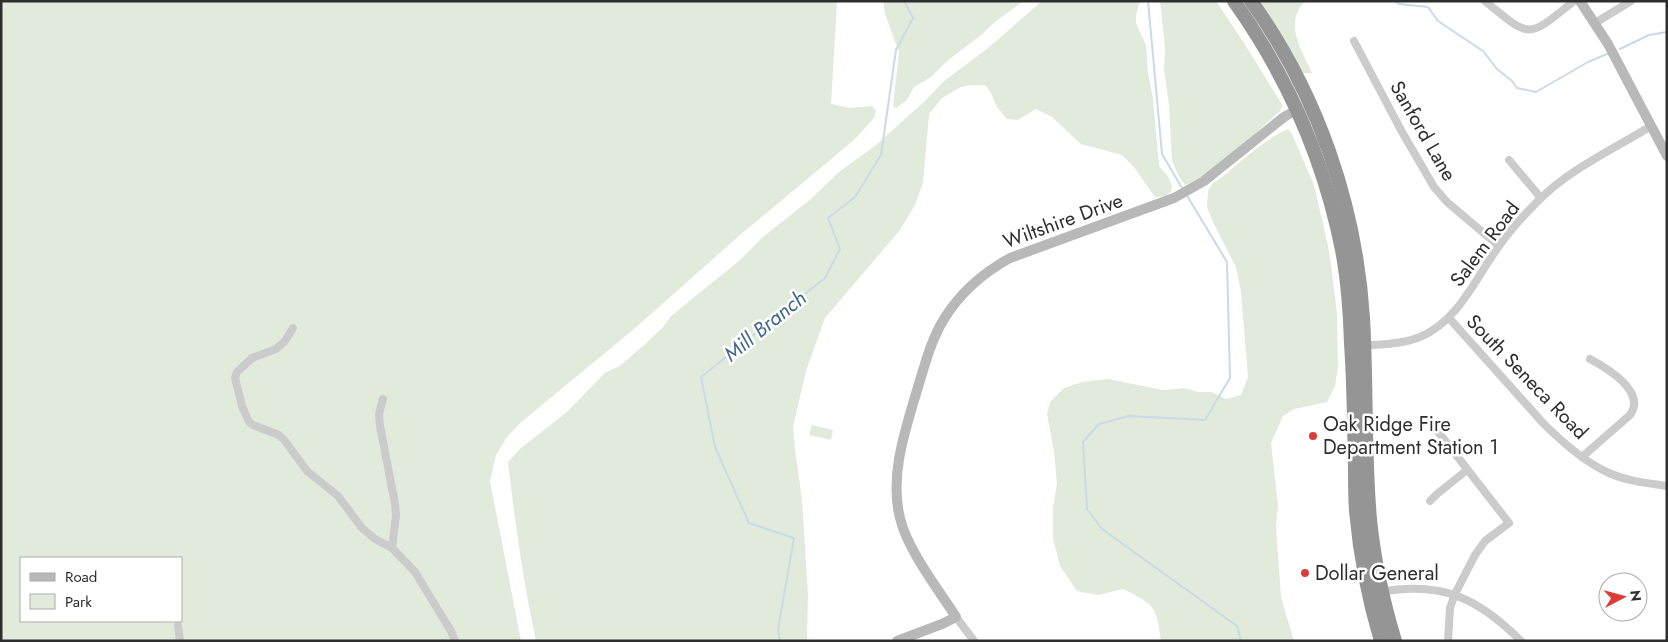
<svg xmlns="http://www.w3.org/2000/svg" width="1668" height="642" font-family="Jost,sans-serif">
<rect width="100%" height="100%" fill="#fff"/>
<g fill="#e2eadc" fill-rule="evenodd">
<path d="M1,1H837L831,104L850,108L872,106L876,111L874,118L854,140L740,235L634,329L519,424L507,437L496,455L490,481L521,641H1ZM21,558H181V621H21Z"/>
<path d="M883,1H1023L995,22L980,36L947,61L931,77L914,87L907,100L896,108L893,106L899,52L885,14Z"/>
<path d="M1042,1H1140L1136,15V23L1146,45L1148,73L1153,99L1159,166L1167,175L1172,185L1171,191L1166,196L1155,197L1134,167L1122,155L1081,144L1052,117L1036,109L1018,120L1007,119L997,107L991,93L985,85H971L961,87L942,98L929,114L923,182L915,205L900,230L825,318L806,371L793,427L795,449L802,500L808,595L807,641H536C523,581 515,522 508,462L521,448L567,412L605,373L621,365L644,345L663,327L671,316L740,260L764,236L811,199L839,172L876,145L926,100L943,82L988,48Z"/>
<path d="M1160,1H1216L1244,43L1283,106L1280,111C1255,133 1216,173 1185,185L1178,175L1172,160L1169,105L1164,68L1165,47Z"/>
<path d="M1258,1H1305C1303,4 1299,8 1298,11C1288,31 1304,55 1312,73H1301Z"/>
<path d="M1288,129L1291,132L1314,185L1328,246L1331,265L1337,313L1338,367L1335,386L1327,402L1294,409L1283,416L1271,443L1278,505L1276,527L1281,597L1294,641H1161C1156,605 1155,605 1123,589L1098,595L1077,591L1060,566L1053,538V507L1057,484L1054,451L1047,414L1050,402L1064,388L1082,382L1108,379L1163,390L1184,388L1198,392H1212L1226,399L1241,395L1248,377L1241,292L1236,267L1213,222L1207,207L1208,191L1212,184C1238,166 1259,142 1288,129Z"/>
<path d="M812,425L833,430L831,440L809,435Z"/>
</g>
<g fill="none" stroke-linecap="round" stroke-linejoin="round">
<g stroke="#c9dae9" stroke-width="2">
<path d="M1148,1L1162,154L1182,188"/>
<path d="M1395,1L1399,4L1428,7L1438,21L1483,51L1497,69L1512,81L1517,88L1536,92L1588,62L1607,54"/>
<path d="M1620,49L1649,35L1667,32"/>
<path d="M1186,194L1227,262L1230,378L1205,420L1129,416L1099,424L1083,442L1087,509L1102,529L1237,626L1241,641"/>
<path d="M780,641L778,629L794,538L749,523L715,447L701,377L825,278L840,249L828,218L855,197L881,155L896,50L913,18L904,1"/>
</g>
<g stroke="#cbcbcb" stroke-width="8">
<path d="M1485,1C1531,39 1527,39 1574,1"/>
<path d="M1595,23L1631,1"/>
<path d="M1354,41L1402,132L1434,187L1447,202L1499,246"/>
<path d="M1509,160L1541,198"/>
<path d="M1449,318L1543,423C1562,442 1584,462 1609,473C1627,481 1647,483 1667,486"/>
<path d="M293,328L285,341L276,349L252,358L237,372L235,378L242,406L249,422L253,425L279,435L285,441L307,471L338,496L362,528L375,539L392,548L415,572L451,631L455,641"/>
<path d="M1364,346C1383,344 1403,344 1420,337C1459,321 1476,277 1499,246C1511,229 1525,214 1539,200C1570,169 1614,149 1651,126"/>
<path d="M383,399L379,414L380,426L395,504L396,515L392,548"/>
<path d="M1429,420L1509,523L1485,541L1475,555L1455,594L1450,608L1448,641"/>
<path d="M1582,457L1630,415C1647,392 1607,368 1590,359"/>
<path d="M1430,501L1437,494L1467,470"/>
<path d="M1381,592C1442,581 1478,598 1521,641"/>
<path d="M956,617L974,641"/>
<path d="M178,626L180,641"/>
</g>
<g stroke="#b8b8b8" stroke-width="10">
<path d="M1580,1L1608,44L1667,156"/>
<path d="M897,641L942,624L956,617C938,589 907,549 900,518C889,475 906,428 918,387C925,364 931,340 944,319C960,293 983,273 1010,258L1174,198L1204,181L1284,117L1298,109"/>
</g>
<g stroke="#959595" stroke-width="14">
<path d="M1234,1C1288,77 1324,159 1342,250C1348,281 1350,313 1351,344C1354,385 1354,428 1355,469C1355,483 1355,497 1356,511C1360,555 1368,598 1381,641"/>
<path d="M1251,1C1317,93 1356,205 1363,318C1367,385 1364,452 1370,519C1374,560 1383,601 1395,641"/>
</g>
</g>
<g fill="#da3c3a" stroke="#fff" stroke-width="2">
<circle cx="1313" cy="436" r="5"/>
<circle cx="1305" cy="573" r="5"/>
</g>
<g text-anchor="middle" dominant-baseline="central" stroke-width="5" stroke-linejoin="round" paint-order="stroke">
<g font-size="20" fill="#2e2e2e" stroke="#fff">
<text transform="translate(1423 131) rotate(60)">Sanford Lane</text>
<text transform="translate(1063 221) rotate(-20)">Wiltshire Drive</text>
<text transform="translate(1485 244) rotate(-53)">Salem Road</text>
<text transform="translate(1527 377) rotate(46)">South Seneca Road</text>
</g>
<g font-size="20" fill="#2e2e2e" stroke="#fff" text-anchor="start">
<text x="1323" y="424">Oak Ridge Fire<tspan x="1323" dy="23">Department Station 1</tspan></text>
<text x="1315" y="573">Dollar General</text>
</g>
<g font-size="21" font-style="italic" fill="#41688a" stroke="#fff">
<text transform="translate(765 326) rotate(-39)">Mill Branch</text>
</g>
</g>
<rect width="1668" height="642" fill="none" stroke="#2e2e2e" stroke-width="5"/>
<rect x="20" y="557" width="162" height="65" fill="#ffffff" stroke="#ababab"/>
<rect x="30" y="573" width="25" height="8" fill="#b8b8b8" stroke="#ababab"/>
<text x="65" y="582" font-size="15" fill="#2e2e2e">Road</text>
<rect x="30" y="594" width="25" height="15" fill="#e2eadc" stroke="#ababab"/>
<text x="65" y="607" font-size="15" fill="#2e2e2e">Park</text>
<g transform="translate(1623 597) rotate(84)"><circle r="24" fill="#ffffff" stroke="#ababab"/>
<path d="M0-4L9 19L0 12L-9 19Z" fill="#da3c3a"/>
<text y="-8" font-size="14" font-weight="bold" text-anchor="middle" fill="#2e2e2e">N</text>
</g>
</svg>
